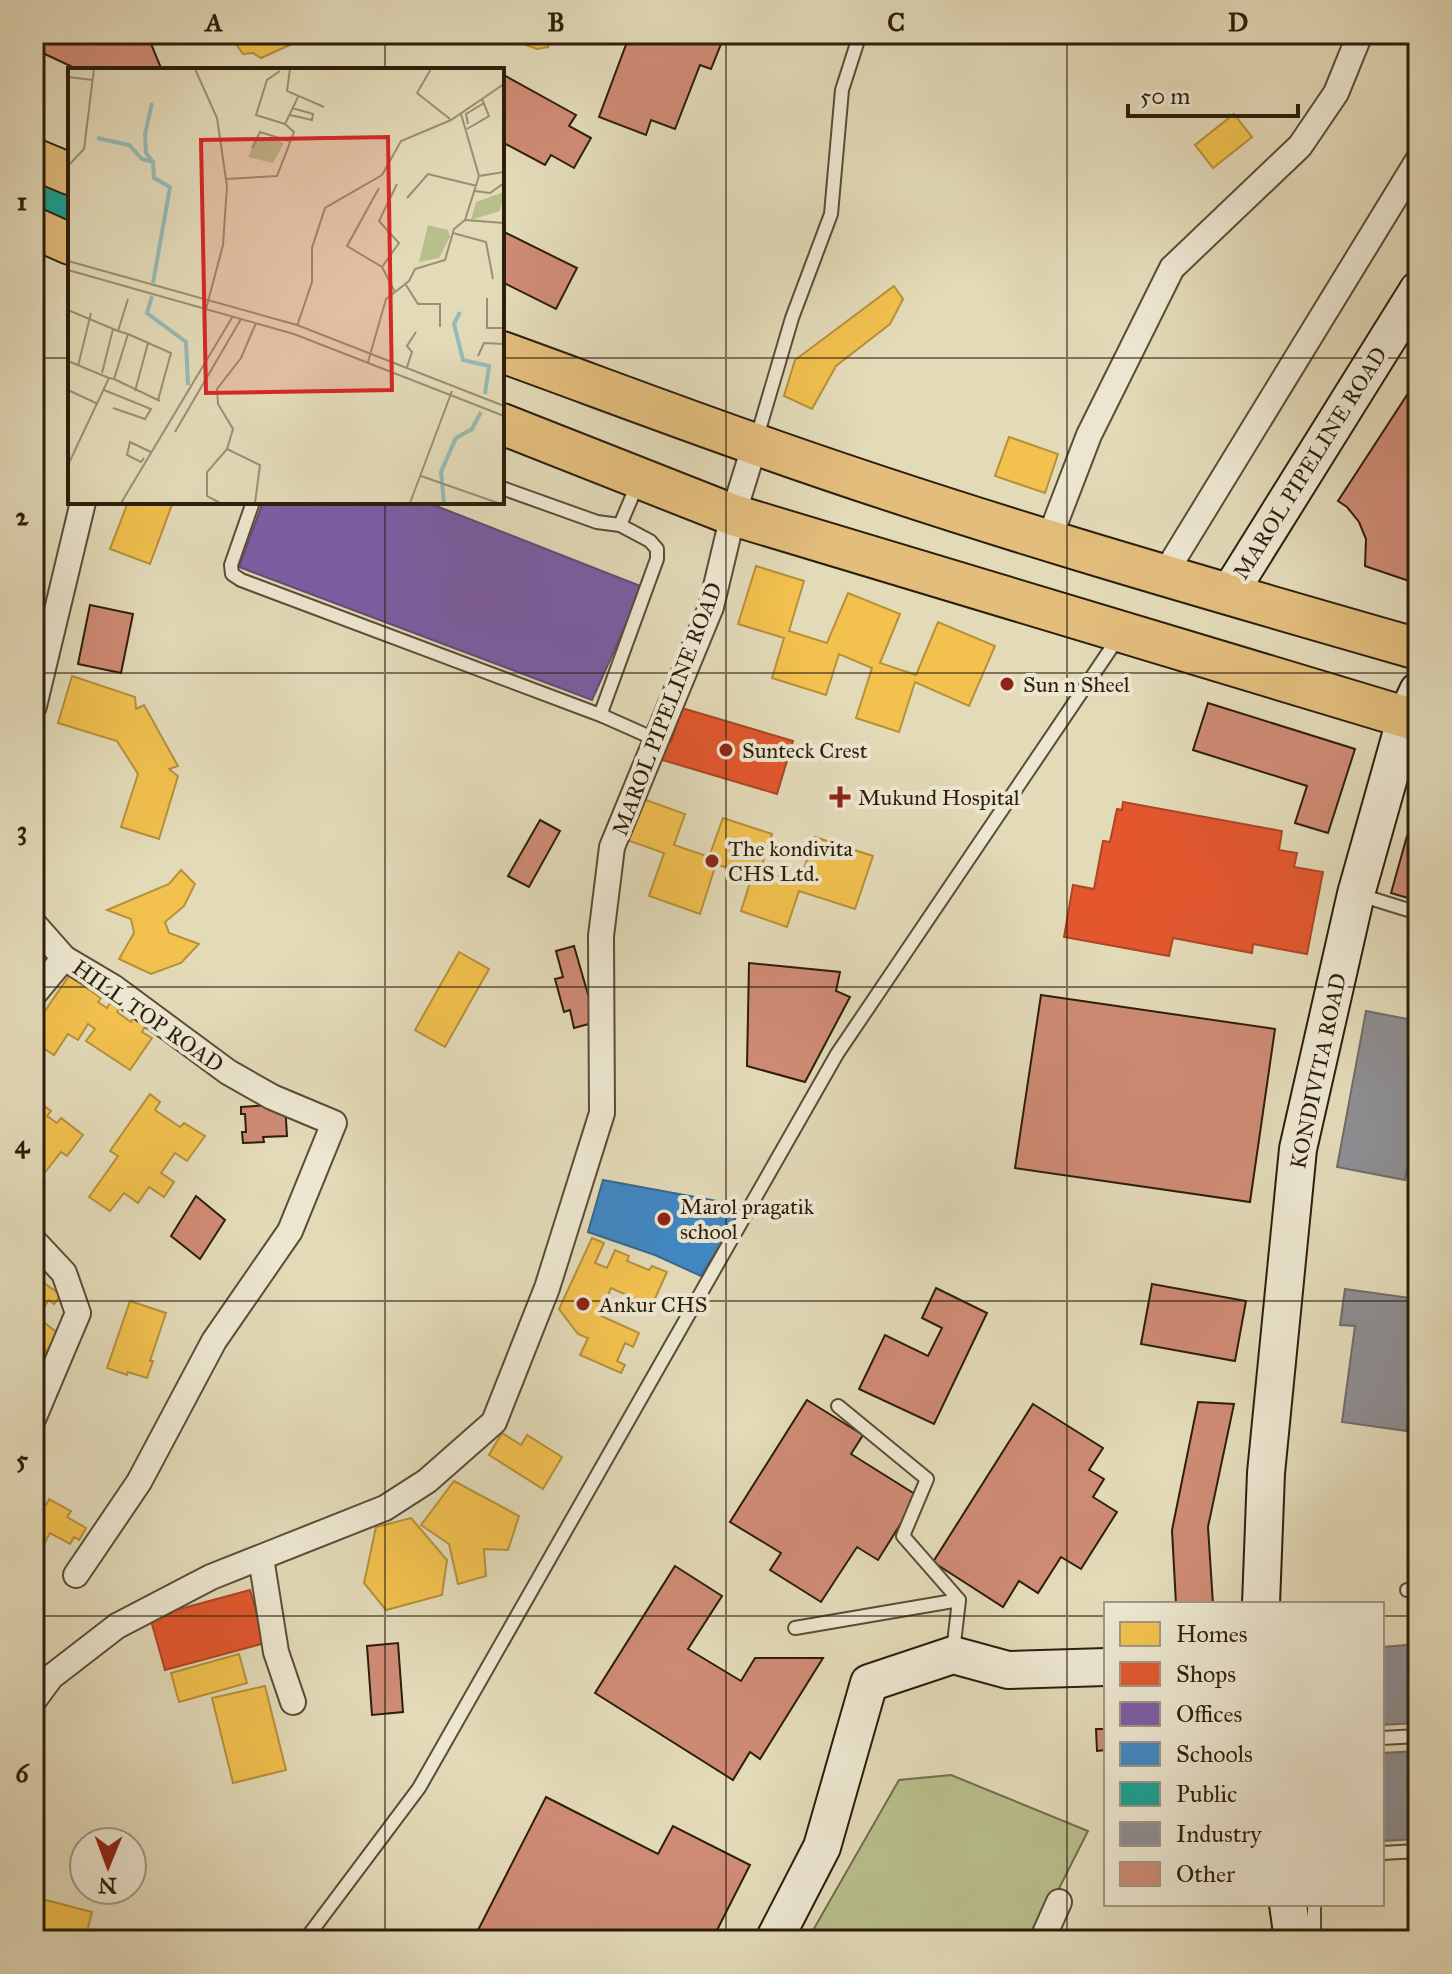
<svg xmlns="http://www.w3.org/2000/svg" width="1452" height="1974" font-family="'IM FELL Great Primer',serif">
<rect width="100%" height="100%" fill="#e3dab8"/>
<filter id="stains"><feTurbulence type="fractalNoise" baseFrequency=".0025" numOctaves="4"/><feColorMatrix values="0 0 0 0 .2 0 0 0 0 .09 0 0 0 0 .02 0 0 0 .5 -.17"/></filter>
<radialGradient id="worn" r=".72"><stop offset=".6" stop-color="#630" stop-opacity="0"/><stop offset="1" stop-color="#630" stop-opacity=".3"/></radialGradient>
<path fill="#b8be8c" stroke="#726e4c" stroke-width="2" d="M951,1775L1088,1831L1033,1940L808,1939L899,1780Z"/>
<g fill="#f2c14e" stroke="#b7903a" stroke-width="2">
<path d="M229,34H314L261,58L253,53L243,54Z"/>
<path d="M496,34H553L548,47L537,49Z"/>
<path d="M1234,114L1252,137L1213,168L1195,145Z"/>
<path d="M894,286L903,299L890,324L836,366L812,409L784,396L795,360Z"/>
<path d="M1009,437L1058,454L1045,493L995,476Z"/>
<path d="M128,502H173L150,564L110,549Z"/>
<path d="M756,566L804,581L789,631L827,643L848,593L900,614L880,663L916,675L938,622L995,646L969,706L915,682L899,732L856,718L872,668L839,654L826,695L772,678L784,638L738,624Z"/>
<path d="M72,676L135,697L136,709L144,705L178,766L169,769L178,776L159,839L121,827L138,774L117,741L58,723Z"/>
<path d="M635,796L685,814L674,845L709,857L723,818L772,834L760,871L799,883L815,837L873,856L855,909L799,891L787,927L741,911L752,876L716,864L700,914L649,896L664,853L621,838Z"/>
<path d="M181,870L195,884L184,906L165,922L169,933L199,944L181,963L151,974L119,959L134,933L131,919L107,910L169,884Z"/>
<path d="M459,952L489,969L445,1047L415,1030Z"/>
<path d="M69,976L101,998L98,1002L107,1008L110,1003L119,1009L117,1012L131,1022L133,1018L145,1027L142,1032L152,1038L130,1070L86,1041L95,1029L88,1024L78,1040L68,1034L54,1055L34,1042V1027Z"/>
<path d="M150,1094L160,1102L155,1110L180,1127L184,1123L205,1136L187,1161L175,1153L161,1173L174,1182L164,1197L149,1187L138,1203L124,1193L110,1211L89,1197L118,1156L110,1151Z"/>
<path d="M35,1099L51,1111L47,1116L57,1123L61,1118L83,1135L67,1156L61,1152L39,1180L45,1184L34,1199Z"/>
<path d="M592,1238L604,1243L595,1263L607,1268L615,1250L629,1256L627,1261L649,1270L652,1266L667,1272L648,1314L634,1308L638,1300L611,1288L599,1315L639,1333L633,1347L625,1343L617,1361L625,1365L621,1373L580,1355L588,1338L578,1334L559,1309Z"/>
<path d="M34,1276L61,1295L54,1304L49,1300L37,1317L59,1334L36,1365Z"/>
<path d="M130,1301L166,1313L150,1361H153L147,1378L128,1372L127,1375L107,1368Z"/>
<path d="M502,1433L521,1445L527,1435L562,1457L543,1489L489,1455Z"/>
<path d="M454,1481L519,1516L508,1550L484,1549L486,1576L458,1584L449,1544L421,1525Z"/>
<path d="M34,1499L46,1505L49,1499L71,1511L67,1517L86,1528L79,1540L74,1537L70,1544L50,1533L43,1546L34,1541Z"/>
<path d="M411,1518L447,1560L442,1595L386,1610L364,1583L376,1527Z"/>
<path d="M239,1654L247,1683L179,1702L171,1673Z"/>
<path d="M265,1686L286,1770L233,1783L212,1698Z"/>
<path d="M34,1897L92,1912L85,1940H34Z"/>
</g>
<g fill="#e4572e" stroke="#ad4624" stroke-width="2">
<path d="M682,708L793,741L777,794L659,759L665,740L671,742Z"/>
<path d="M1123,802L1282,831L1279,850L1297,853L1294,867L1323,872L1307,954L1253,944L1252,953L1173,938L1169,956L1064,937L1073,885L1094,889L1103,841L1110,842L1117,809L1122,810Z"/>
<path d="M250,1590L265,1643L165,1670L150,1617Z"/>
</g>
<path fill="#7b5ea7" stroke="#634b78" stroke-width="2" d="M263,502H426L643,587L592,700L239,567Z"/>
<path fill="#3f88c5" stroke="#39688d" stroke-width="2" d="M603,1180L744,1206L701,1276L655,1255L588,1232Z"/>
<path fill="#17a398" stroke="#1d7b6e" stroke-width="2" d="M34,150L70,165V260L34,245Z"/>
<g fill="#8d8d92" stroke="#706c6a" stroke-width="2">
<path d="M1366,1011L1418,1021V1065L1410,1108L1418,1109V1153L1410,1152L1405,1180L1337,1167Z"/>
<path d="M1345,1289L1418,1299V1347L1407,1431L1342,1422L1355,1326L1340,1325Z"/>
<path d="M1418,1644V1723L1382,1725V1647Z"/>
<path d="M1418,1751V1839L1382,1841V1753Z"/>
</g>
<g fill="#cf8b75" stroke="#2c1e0b" stroke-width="2">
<path d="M34,34H147L161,68L79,70L34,49Z"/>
<path d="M630,34H693L721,44L711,69L700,65L675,129L651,120L646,135L599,117Z"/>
<path d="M502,74L576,115L569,126L591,138L574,168L551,155L545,165L502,142Z"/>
<path d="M502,231L577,268L556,309L502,282Z"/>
<path d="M1407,395L1418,402V584L1365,566L1366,539L1359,522L1347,507L1338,501Z"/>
<path d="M90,605L133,614L121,673L78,664Z"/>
<path d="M1208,703L1355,749L1328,833L1295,823L1307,786L1193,750Z"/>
<path d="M540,820L560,831L529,887L508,876Z"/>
<path d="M1418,831V901L1391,893L1407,836Z"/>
<path d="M574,946L596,1022L574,1028L570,1010L564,1012L555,979L563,977L556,951Z"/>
<path d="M749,963L840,972L836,991L850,997L805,1082L747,1066Z"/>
<path d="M1041,995L1275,1029L1250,1202L1015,1168Z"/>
<path d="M285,1104L287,1136L263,1137L264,1142L243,1143L242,1132H246L245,1114H241V1107Z"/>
<path d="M196,1196L225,1220L200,1259L171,1236Z"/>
<path d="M1152,1284L1246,1301L1235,1361L1141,1344Z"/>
<path d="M936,1288L987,1313L934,1424L859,1389L885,1335L928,1356L942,1328L922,1318Z"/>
<path d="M807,1400L863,1435L851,1454L918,1496L878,1560L857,1547L821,1602L770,1570L781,1553L730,1522Z"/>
<path d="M1198,1402L1234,1404L1208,1527L1213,1604H1176L1172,1530Z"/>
<path d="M1033,1404L1103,1448L1089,1470L1104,1479L1093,1497L1117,1512L1081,1569L1061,1557L1038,1593L1019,1581L1003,1607L933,1562Z"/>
<path d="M675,1566L722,1596L688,1649L741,1681L755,1658H823L760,1759L750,1752L733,1780L595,1693Z"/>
<path d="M398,1643L403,1712L372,1715L367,1646Z"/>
<path d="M1096,1729H1106V1750L1097,1751Z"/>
<path d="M546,1797L658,1854L673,1826L750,1865L712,1940H491L477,1932Z"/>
</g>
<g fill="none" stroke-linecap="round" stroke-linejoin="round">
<g stroke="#5a4d36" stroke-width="16">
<g id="lane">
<path d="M757,437L792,318L831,214L842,90L860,34"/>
<path d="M502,488L597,522L620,525L637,485"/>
<path d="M253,502L231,565L232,574L241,580L603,716L657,740"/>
<path d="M603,716L602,710L657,559V549L650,541L620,525"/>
<path d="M1360,895L1418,913"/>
<path d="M838,1406L927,1479L903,1536L959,1600L953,1652"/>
<path d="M1407,1590H1418"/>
<path d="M795,1628L959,1600"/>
<path d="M1382,1738L1418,1736"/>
<path d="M1382,1853L1418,1851"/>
<path d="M1314,1904V1940"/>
<path d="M305,1940L419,1788L837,1054L1118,638"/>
</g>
</g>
<g stroke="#5a4d36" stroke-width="28">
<g id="street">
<path d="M1049,539L1089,435L1172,268L1300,146L1336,93L1360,34"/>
<path d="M1164,575L1418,160"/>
<path d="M34,706L83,502"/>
<path d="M34,924L64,958L113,987L228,1072L272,1097L334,1123L290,1231L214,1341L139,1482L76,1575"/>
<path d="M34,994L64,958"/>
<path d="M34,1241L64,1273L78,1313L34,1417"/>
<path d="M261,1558L276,1652L293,1702"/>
<path d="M34,1700L51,1677L117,1626L211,1577L385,1508L427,1481L494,1422L547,1288L602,1113L601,936L612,847L711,607L733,515L755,444"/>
<path d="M1042,1940L1059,1902"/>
</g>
</g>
<g stroke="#2c1e0b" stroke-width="40">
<g id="secondary">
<path d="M1228,595L1418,290"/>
<path d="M1261,1604L1266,1473L1298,1149L1356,894L1406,717L1418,691"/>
<path d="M1288,1904L1293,1940"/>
<path d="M774,1940L822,1847L869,1683L953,1655L1008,1670L1106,1667"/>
</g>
</g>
<g stroke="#2c1e0b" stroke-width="44">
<g id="primary">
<path d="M34,159L70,174"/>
<path d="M34,228L70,244"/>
<path d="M502,352C585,382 669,414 752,443C971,521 1195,585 1418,649"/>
<path d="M502,424L733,515L1418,721"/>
</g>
</g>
<use href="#lane" stroke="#ede7d1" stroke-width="12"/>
<use href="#street" stroke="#ede7d1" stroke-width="24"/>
<use href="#secondary" stroke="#ede7d1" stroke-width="36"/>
<use href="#primary" stroke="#e2bd7c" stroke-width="40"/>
</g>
<path fill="none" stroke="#2c1e0b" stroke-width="2" stroke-opacity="0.55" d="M385,34V70M726,34V1940M1067,34V1940M34,358H70M502,358H1418M385,502V1940M34,673H1418M34,987H1418M34,1301H1418M34,1616H1106M1382,1616H1418"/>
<g fill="#8f2418" stroke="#ede7d1" stroke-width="3">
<circle cx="1007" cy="684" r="8"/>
<circle cx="726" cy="750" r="8"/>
<path d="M836 785h8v8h8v8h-8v8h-8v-8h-8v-8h8z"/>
<circle cx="712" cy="861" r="8"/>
<circle cx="664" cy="1219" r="8"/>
<circle cx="583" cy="1304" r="8"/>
</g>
<g text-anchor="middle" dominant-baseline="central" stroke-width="8" stroke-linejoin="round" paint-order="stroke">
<g font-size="22" fill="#2c1e0b" stroke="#ede7d1">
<text transform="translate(1310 463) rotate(-58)">MAROL PIPELINE ROAD</text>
<text transform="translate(667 709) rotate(-69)">MAROL PIPELINE ROAD</text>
<text transform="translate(148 1016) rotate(35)">HILL TOP ROAD</text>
<text transform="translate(1318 1071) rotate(-78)">KONDIVITA ROAD</text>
</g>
<g font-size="22" fill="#2c1e0b" stroke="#ede7d1" text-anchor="start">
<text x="1023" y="684">Sun n Sheel</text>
<text x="742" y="750">Sunteck Crest</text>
<text x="858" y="797">Mukund Hospital</text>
<text x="728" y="848">The kondivita<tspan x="728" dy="25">CHS Ltd.</tspan></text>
<text x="680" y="1206">Marol pragatik<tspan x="680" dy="25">school</tspan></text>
<text x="599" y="1304">Ankur CHS</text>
</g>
</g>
<g transform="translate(68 68)">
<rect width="436" height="436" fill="#e3dab8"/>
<path d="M202,69L216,75L205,95L180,89L189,70ZM436,124L432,143L403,152L408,134ZM360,157L380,162L382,169L371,190L351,194Z" fill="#b8be8c"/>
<path fill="none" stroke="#96bab5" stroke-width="4" d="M84,35L77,66L78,85L85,94M29,70L61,77L74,91L85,94L86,110L102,119L85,215M84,228L79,245L118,274L120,317M392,244L386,256L395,292L421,298L417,326M376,435L373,404L388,370L404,361L413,344"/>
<path fill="none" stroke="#9a8f73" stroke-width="2" d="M127,1L149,50L159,118L155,177L138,241M222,1L219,23L256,39M363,1L349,25L382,51M212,3L199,12L188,47L217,56M0,9L25,12M393,46L411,108L397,152M222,47L244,52L245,46L224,40M400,56L398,46L416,35M399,61L421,48L414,31M184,80L192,64L221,73M0,98L16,81L26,1M411,108L436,104M158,111L209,108L226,64L217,56L230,29M311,120L279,178L314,199L327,224M407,123L422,125L436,115M339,130L360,106L409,118M397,152L436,155M385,165L418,174L425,211M0,193L229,257L436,338M314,199L331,175L311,153L329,116M0,202L226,266L436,348M338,217L350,236H372V259M419,230V260H436M0,242L50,263M229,258L244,214V180L257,140L314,107L333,73L383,52L436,16M60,266L103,285L90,332M410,288L416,275L436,276M0,293L41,310L0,397M300,294L318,231L341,213L347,201L377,192L386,161L397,152M10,298L23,245M339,299L344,284L339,278L348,264M34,305L45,261M41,310L46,311L60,266L50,263L60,231M46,311L92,333M0,322L30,336M36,322L83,341L77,351L45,340M67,323L80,275M107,364L173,251M159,381L165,361L150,336L149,321L173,290L188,255M76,390L73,394L59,387L62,374L83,384M353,408L430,435M53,435L165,248M152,435L139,428V404L159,381L192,397L187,435M342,435L384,323"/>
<path fill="#d62828" fill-opacity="0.15" stroke="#d62828" stroke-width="4" d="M320,69L324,322L138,325L133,72Z"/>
<rect width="436" height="436" fill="none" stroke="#2c1e0b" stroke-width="4"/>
</g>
<rect width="1452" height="1974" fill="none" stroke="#e3dab8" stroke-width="88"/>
<rect x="1104" y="1602" width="280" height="304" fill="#ede7d1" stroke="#a09782" stroke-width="2"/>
<rect x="1120" y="1622" width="40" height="24" fill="#f2c14e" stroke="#a09782" stroke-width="2"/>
<text x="1176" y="1642" font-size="24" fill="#2c1e0b">Homes</text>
<rect x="1120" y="1662" width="40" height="24" fill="#e4572e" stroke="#a09782" stroke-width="2"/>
<text x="1176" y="1682" font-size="24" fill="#2c1e0b">Shops</text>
<rect x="1120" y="1702" width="40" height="24" fill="#7b5ea7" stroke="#a09782" stroke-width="2"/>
<text x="1176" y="1722" font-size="24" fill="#2c1e0b">Offices</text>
<rect x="1120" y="1742" width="40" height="24" fill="#3f88c5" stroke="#a09782" stroke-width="2"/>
<text x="1176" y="1762" font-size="24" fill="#2c1e0b">Schools</text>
<rect x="1120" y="1782" width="40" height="24" fill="#17a398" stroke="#a09782" stroke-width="2"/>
<text x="1176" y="1802" font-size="24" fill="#2c1e0b">Public</text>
<rect x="1120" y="1822" width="40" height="24" fill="#8d8d92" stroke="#a09782" stroke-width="2"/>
<text x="1176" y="1842" font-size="24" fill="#2c1e0b">Industry</text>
<rect x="1120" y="1862" width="40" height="24" fill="#cf8b75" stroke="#a09782" stroke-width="2"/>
<text x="1176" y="1882" font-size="24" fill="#2c1e0b">Other</text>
<g transform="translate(108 1866) rotate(181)"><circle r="38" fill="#ede7d1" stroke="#a09782" stroke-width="2"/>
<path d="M0-6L14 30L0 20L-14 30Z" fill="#8f2418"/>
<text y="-12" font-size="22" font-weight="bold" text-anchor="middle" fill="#2c1e0b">N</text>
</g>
<path d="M1128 104v12h170v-12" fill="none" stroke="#2c1e0b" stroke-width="4"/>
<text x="1140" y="104" font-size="24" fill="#2c1e0b" stroke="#ede7d1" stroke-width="6" paint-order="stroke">50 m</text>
<rect x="44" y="44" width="1364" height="1886" fill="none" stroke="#2c1e0b" stroke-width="3"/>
<g font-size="26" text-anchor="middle" font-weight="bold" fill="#2c1e0b">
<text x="214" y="31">A</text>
<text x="556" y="31">B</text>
<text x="896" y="31">C</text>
<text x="1238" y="31">D</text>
<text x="22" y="210">1</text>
<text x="22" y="525">2</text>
<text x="22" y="839">3</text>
<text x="22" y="1153">4</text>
<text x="22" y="1468">5</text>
<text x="22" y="1782">6</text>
</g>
<rect width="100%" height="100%" filter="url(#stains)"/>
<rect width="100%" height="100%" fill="url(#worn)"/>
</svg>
